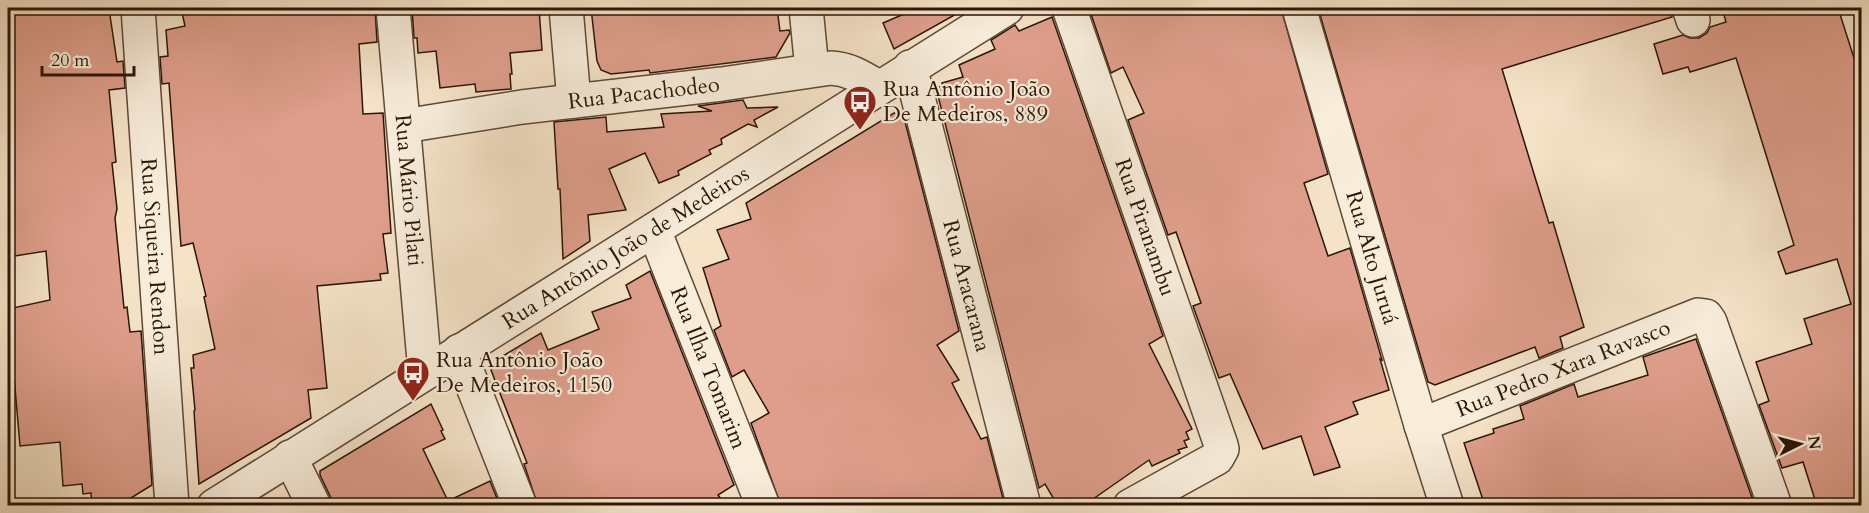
<svg xmlns="http://www.w3.org/2000/svg" width="1869" height="513" font-family="Cardo,serif">
<rect width="100%" height="100%" fill="#f5e3c8"/>
<filter id="stains"><feTurbulence type="fractalNoise" baseFrequency=".00333" numOctaves="4"/><feColorMatrix values="0 0 0 0 .2 0 0 0 0 .09 0 0 0 0 .02 0 0 0 .5 -.17"/></filter>
<radialGradient id="worn" r=".72"><stop offset=".6" stop-color="#630" stop-opacity="0"/><stop offset="1" stop-color="#630" stop-opacity=".3"/></radialGradient>
<g fill="#de9e8b" stroke="#2c1607" stroke-width="1.5">
<path d="M8,8H83L84,12L109,9L117,62L123,61L125,88L109,90L116,162L112,163L117,209L115,218L124,308L127,307L130,332L141,331L152,485L118,506H92L91,493L83,494L82,484L63,486L60,442L20,446L12,353L8,354V309L50,300L46,251L8,257Z"/>
<path d="M181,8H375L377,42L359,44L363,114L383,113L391,233L383,234L388,273L380,274L381,280L317,286L327,388L308,390L311,418L199,484L194,411L195,410L191,368H194L193,355L215,349L204,297L206,296L193,243L181,246L169,83L162,84L160,57L168,56L166,30L185,26Z"/>
<path d="M412,8H539L542,50L510,53L512,74H510L511,89L476,92L475,84L440,88L436,51L418,53L417,38H414Z"/>
<path d="M591,8H777L780,31L789,30L790,33L776,57L650,73L649,70L611,74L601,70L597,61Z"/>
<path d="M918,8H967L894,49L883,23Z"/>
<path d="M1089,8H1281L1328,174L1304,183L1328,256L1350,248L1382,360L1380,359L1389,390L1353,402L1358,414L1325,427L1340,467L1314,475L1301,436L1263,449L1230,374L1219,378L1193,306L1201,303L1176,232L1168,235L1128,120L1144,113L1123,67L1111,73Z"/>
<path d="M1318,8H1671L1672,17L1502,69L1549,223L1553,222L1584,327L1560,337L1563,348L1539,358L1535,347L1435,385L1428,382Z"/>
<path d="M1722,8H1838L1862,83V506H1817L1803,462L1782,468L1759,405L1769,401L1756,362L1812,344L1804,319L1851,304L1837,259L1786,274L1778,252L1794,245L1736,58L1690,72L1688,67L1663,74L1654,44L1683,35L1690,38H1699L1707,33L1710,27L1726,22Z"/>
<path d="M1052,17L1163,336L1149,344L1192,429L1186,432L1189,439L1184,441L1187,447L1178,450L1180,453L1152,466L1149,460L1083,506H1058L1045,484L1039,488L936,88L943,86L942,83L963,77L959,65L995,49L991,40L1015,25L1019,31Z"/>
<path d="M743,100L747,108L778,107L754,120L757,127L748,124L721,139L722,144L709,150L711,154L678,171L679,175L659,183L645,153L609,169L626,210L588,215L590,241L563,259L560,189H558L554,122L606,117L607,132L664,127L661,114L712,111L698,106Z"/>
<path d="M894,113L903,114L959,331L937,345L959,380L952,383L981,439L987,437L1005,506H781L751,423L769,413L744,370L732,377L714,330L721,326L703,268L729,259L717,230L751,219L746,203Z"/>
<path d="M650,271L734,485L718,495L726,506H538L524,464L527,463L491,370L501,357L541,333L548,350L599,329L592,312L631,298L626,285Z"/>
<path d="M1696,339L1755,506H1485L1464,443L1494,433L1493,429L1524,419L1520,406L1574,384L1578,397L1648,375L1643,357Z"/>
<path d="M431,404L443,430L441,431L445,439L423,449L448,501L490,481L500,506H332L331,498L320,475V471Z"/>
</g>
<g fill="none" stroke-linecap="round" stroke-linejoin="round">
<g stroke="#5e4937" stroke-width="36">
<g id="minor">
<path id="s1" d="M138,8L172,506"/>
<path id="s2" d="M393,8L425,372"/>
<path d="M566,8L574,101"/>
<path d="M806,8L812,70"/>
<path id="s3" d="M1069,8L1221,445L1222,449L1217,458L1130,506"/>
<path id="s4" d="M1299,8L1421,425L1447,506"/>
<path d="M1689,8L1693,20"/>
<path id="s5" d="M910,67L1024,506"/>
<path id="s6" d="M404,126L522,107L722,84L831,68C850,69 863,78 878,87"/>
<path id="s7" d="M654,230L763,506"/>
<path d="M459,351L520,506"/>
<path id="s8" d="M1421,425L1698,315L1706,316L1710,322L1775,506"/>
<path d="M290,457L314,506"/>
<path id="s9" d="M214,506L1007,8"/>
</g>
</g>
<use href="#minor" stroke="#f8eddb" stroke-width="33"/>
</g>
<defs>
<g id="bus-pin" transform="scale(1.725)"><path d="M0 17L-7.5 6A9.5 9.5 0 1 1 7.5 6Z" fill="#8f2418" stroke="#f8eddb"/><path d="M-5-6H5V4H4V6H2V4H-2V6H-4V4H-5ZM-3.5-4V0h7V-4ZM-3.5 1.2v1.5H-2V1.2ZM2 1.2v1.5H3.5V1.2Z" fill="#fff"/></g>
</defs>
<g fill-rule="evenodd">
<use href="#bus-pin" x="860" y="102"/>
<use href="#bus-pin" x="413" y="373"/>
</g>
<g text-anchor="middle" dominant-baseline="central" stroke-width="4.5" stroke-linejoin="round" paint-order="stroke">
<g font-size="22" fill="#2c1607" stroke="#f8eddb" text-anchor="start">
<text x="883" y="89">Rua Antônio João<tspan x="883" dy="25">De Medeiros, 889</tspan></text>
<text x="436" y="360">Rua Antônio João<tspan x="436" dy="25">De Medeiros, 1150</tspan></text>
</g>
<g font-size="22" fill="#2c1607" stroke="#f8eddb">
<text stroke="none"><textPath href="#s6" startOffset="242">Rua Pacachodeo</textPath></text>
<text stroke="none"><textPath href="#s2" startOffset="183">Rua Mário Pilati</textPath></text>
<text stroke="none"><textPath href="#s3" startOffset="232">Rua Piranambu</textPath></text>
<text stroke="none"><textPath href="#s9" startOffset="486">Rua Antônio João de Medeiros</textPath></text>
<text stroke="none"><textPath href="#s1" startOffset="249">Rua Siqueira Rendon</textPath></text>
<text stroke="none"><textPath href="#s4" startOffset="260">Rua Alto Juruá</textPath></text>
<text stroke="none"><textPath href="#s5" startOffset="226">Rua Aracarana</textPath></text>
<text stroke="none"><textPath href="#s7" startOffset="148">Rua Ilha Tomarim</textPath></text>
<text stroke="none"><textPath href="#s8" startOffset="153">Rua Pedro Xara Ravasco</textPath></text>
</g>
</g>
<rect width="1869" height="513" fill="none" stroke="#f5e3c8" stroke-width="30"/>
<rect x="9" y="9" width="1851" height="495" fill="none" stroke="#2c1607" stroke-width="3"/>
<rect x="15" y="15" width="1839" height="483" fill="none" stroke="#2c1607" stroke-width="1.5"/>
<g transform="translate(1800 444) rotate(84)" stroke="#f8eddb" stroke-width="4.5" paint-order="stroke">
<path d="M0-4.5L10 22L0 15L-10 22Z" fill="#2c1607"/>
<text y="-9" font-size="16" font-weight="bold" text-anchor="middle" fill="#2c1607">N</text>
</g>
<path d="M42 66v9h92v-9" fill="none" stroke="#2c1607" stroke-width="3"/>
<text x="51" y="66" font-size="18" fill="#2c1607" stroke="#f8eddb" stroke-width="4.5" paint-order="stroke">20 m</text>
<rect width="100%" height="100%" filter="url(#stains)"/>
<rect width="100%" height="100%" fill="url(#worn)"/>
</svg>
